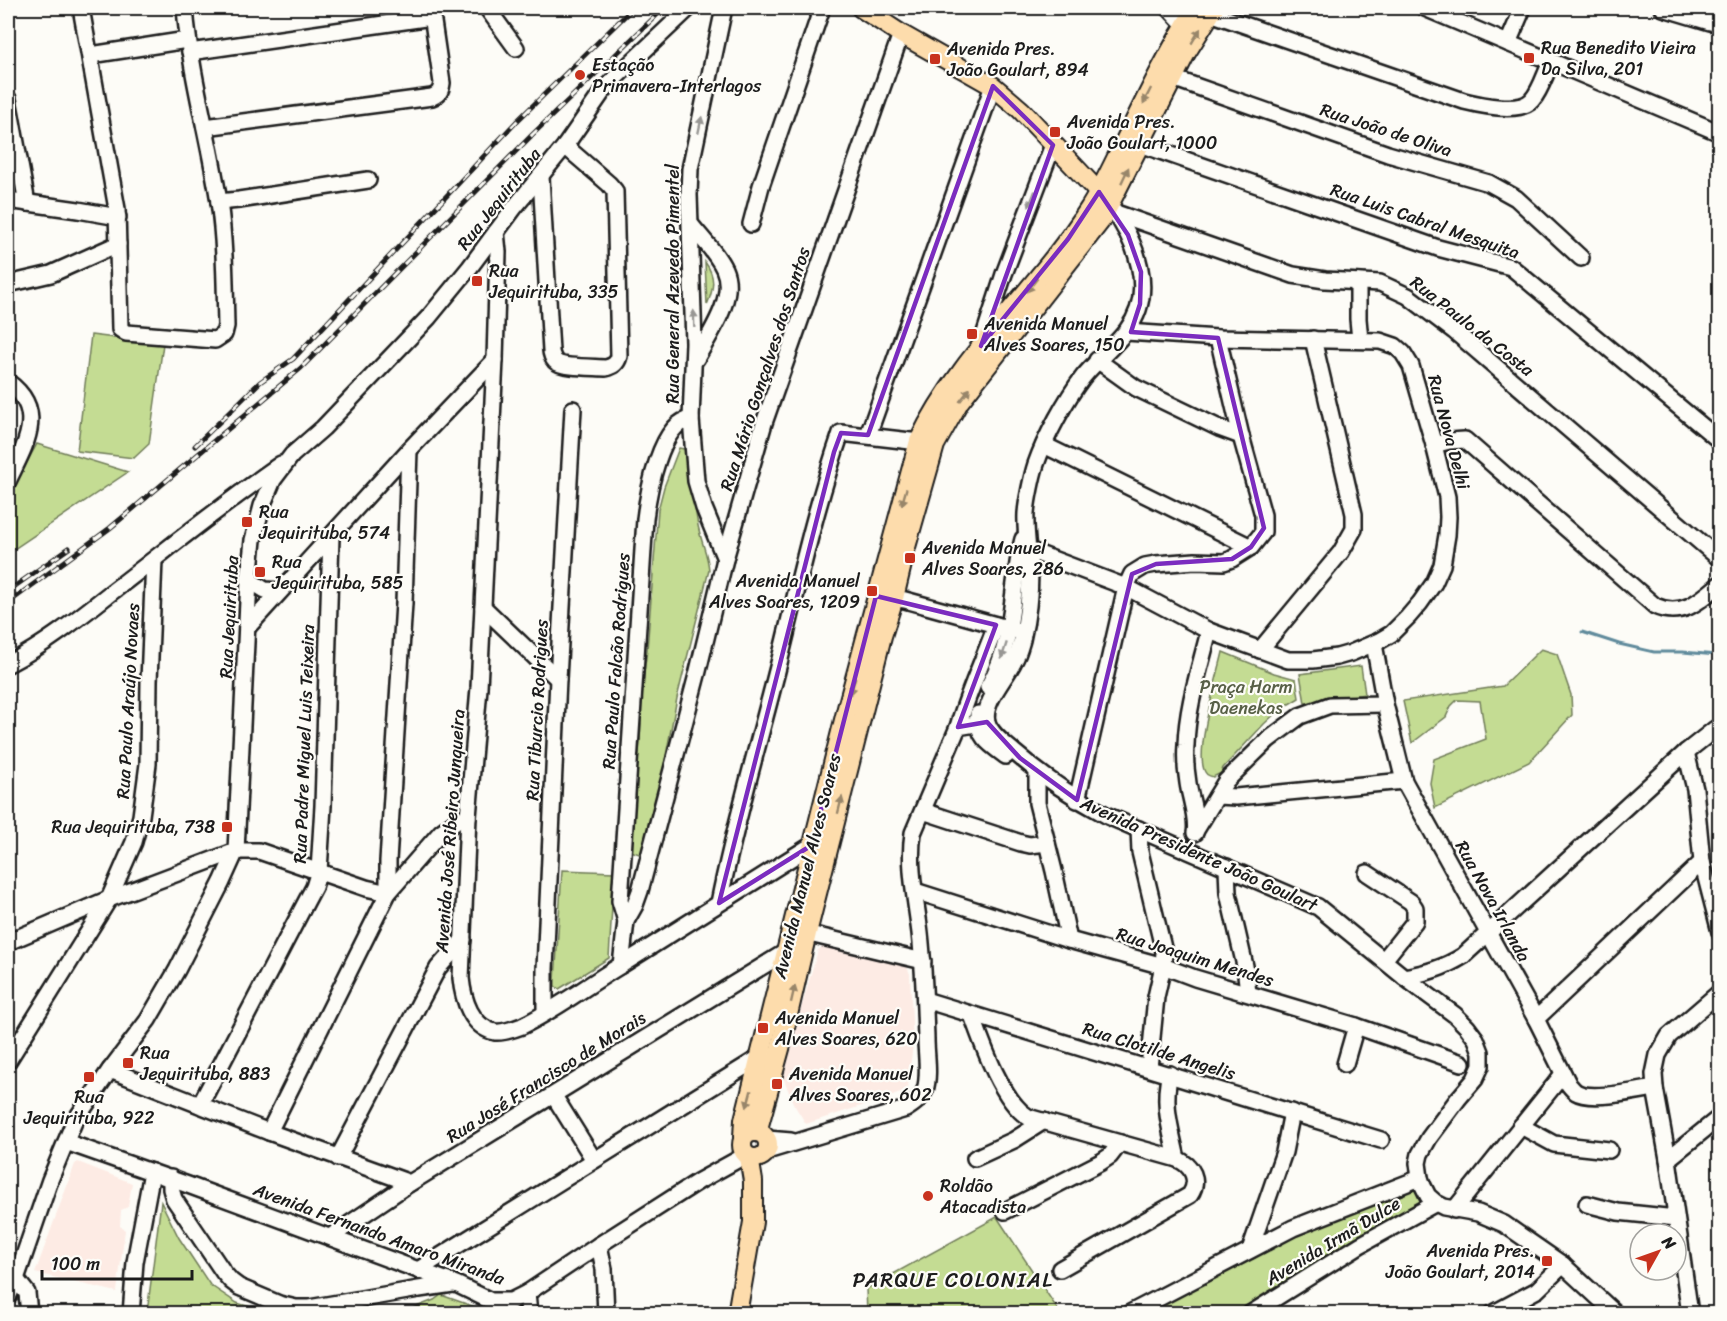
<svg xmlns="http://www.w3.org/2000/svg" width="1727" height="1321" font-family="Sriracha,sans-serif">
<rect width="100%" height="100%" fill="#fdfcf7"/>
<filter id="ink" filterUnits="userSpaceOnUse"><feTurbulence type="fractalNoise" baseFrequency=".0167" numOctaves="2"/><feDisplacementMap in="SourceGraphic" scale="12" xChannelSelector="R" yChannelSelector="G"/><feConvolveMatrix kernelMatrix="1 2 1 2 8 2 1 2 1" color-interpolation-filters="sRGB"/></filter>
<g filter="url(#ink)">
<g fill="#fdebe4">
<path d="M822,947L834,948L907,967L910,974L913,1045L907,1091L806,1124L793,1103L782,1074L818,950Z"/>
<path d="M78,1162L132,1183L128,1207L121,1210L120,1226L125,1230L117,1292L35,1273L75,1164Z"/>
</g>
<g fill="#c4dc93" stroke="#707c58" stroke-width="1.5">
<path d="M705,262C716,277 714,288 707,305Z"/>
<path d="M91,335L163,344L149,444L134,458L77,451Z"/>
<path d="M37,444L128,472L8,553V496Z"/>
<path d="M679,448L684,449L692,453C693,480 693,507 700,534C703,546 708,557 709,570L677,698L657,802L645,856L628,850L640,743L642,687L647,650L658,510L664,487Z"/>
<path d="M1541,649L1557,654L1571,695L1572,715L1529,762L1435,808L1430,783L1434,759L1486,739L1480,701L1457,700L1451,706L1446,717L1412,743L1403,701L1503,686Z"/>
<path d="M1223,652L1274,673L1296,679L1299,698L1279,710L1264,724L1223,768L1221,773L1213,777C1208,775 1207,776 1205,772C1194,752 1218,675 1223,652Z"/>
<path d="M1361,666L1365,694L1305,703L1300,674Z"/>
<path d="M562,870L614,872L609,958L559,989L555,986V981Z"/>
<path d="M1417,1187L1428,1205L1373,1229L1333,1253L1239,1313L1135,1314L1311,1225Z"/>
<path d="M161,1202L179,1238L210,1285L237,1303L269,1313H147Z"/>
<path d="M997,1217L1060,1313H867L866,1289Z"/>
<path d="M441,1295L492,1313H401L434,1300Z"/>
</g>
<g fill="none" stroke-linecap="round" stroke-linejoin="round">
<path stroke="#618b9c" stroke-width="3" d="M1582,632L1619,644L1654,652H1683L1716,655L1720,653"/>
<g stroke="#1c1c1c" stroke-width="20">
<g id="minor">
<path d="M81,8L117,209L120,329L126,333L215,340L224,334L226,326C225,285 225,243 219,202C209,137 190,73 185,8"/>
<path d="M487,8L516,48"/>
<path d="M724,8L690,169L689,195L694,343L691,419L696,481L704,508L725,559"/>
<path d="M1169,8L1185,25"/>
<path d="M1425,8L1720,133"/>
<path d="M1663,8L1710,22L1720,24"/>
<path d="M1210,13L1464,101C1480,105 1520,114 1532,100C1541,90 1545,74 1551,62"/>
<path d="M1508,43L1523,8"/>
<path d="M190,52L432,17"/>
<path d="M91,55L187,40"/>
<path d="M1164,75L1388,154L1489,183L1516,198L1581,258"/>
<path d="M8,99L27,203"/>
<path d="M205,127L432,97C439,94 441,91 442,83L431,8"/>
<path d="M1140,144L1438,248L1511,267L1720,441"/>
<path d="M541,177L551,351C551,353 553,359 555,361C561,368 595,367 606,368C613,366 617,364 619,356L615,191L609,184L565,146"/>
<path d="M8,200L78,210L118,217"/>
<path d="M219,202L239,200L368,180"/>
<path d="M1110,205C1136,241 1157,291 1127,330C1114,347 1097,360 1083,377C1066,399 1045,438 1036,464C1032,476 1027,501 1026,513C1025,533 1029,553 1030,572C1030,595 1027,619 1022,640C1020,647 1018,655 1014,661C1006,678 982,703 987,722C991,735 1005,744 1014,752C1043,777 1074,798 1108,816L1318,907L1404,977L1455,1015L1467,1027L1476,1039L1481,1052V1066L1475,1079L1458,1099L1429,1138L1420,1154L1418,1163L1420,1178L1423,1186L1428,1196L1436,1203L1444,1207L1478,1213L1504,1224L1563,1265L1616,1314"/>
<path d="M1116,213L1293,275L1325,280L1380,283L1408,296L1454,331L1720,559"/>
<path d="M751,224L761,186L822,8"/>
<path d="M691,225C702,239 717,253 724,269C737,297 709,335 696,359"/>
<path d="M496,232L498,252L495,360L479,688L468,817L461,978C463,999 471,1027 495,1032C504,1033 514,1029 522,1026C557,1009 589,984 623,964C686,925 749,885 812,845L819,847"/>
<path d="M1358,282V319L1360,340"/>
<path d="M8,284L51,274L118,244"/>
<path d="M982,342L1004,274L1053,145"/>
<path d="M1097,360L1136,388L1219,428L1241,436"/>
<path d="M8,382C48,411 24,447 8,481"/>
<path d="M868,435L993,86"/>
<path d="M1044,445L1251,547"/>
<path d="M1434,445L1449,441L1465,440L1655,606C1682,618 1700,601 1720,584"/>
<path d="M1021,547L1126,587L1209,631L1288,660H1313L1337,657L1351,653L1379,641L1391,634L1408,617L1420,603L1434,583L1442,565L1447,535L1448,517L1447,497L1434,445L1411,366L1403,353L1395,346L1380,341L1218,338L1126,332"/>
<path d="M249,580L265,590L280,591"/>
<path d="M884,597L905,600L1018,631"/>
<path d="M483,607L558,679"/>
<path d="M247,628L409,450L495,360"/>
<path d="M1374,644L1385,704L1404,781L1536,1019L1569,1085C1570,1086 1575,1092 1576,1092C1590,1101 1638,1091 1655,1088"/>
<path d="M1260,650L1341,552L1354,529V514L1313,339"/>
<path d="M8,664C45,645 80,617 113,591C169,548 223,504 281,464"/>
<path d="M988,687C1017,637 1009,592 1023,539"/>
<path d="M978,714C977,737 989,744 1006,756"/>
<path d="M958,727C968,692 984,659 996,625"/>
<path d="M1686,752L1695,789L1702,862L1720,932"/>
<path d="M1037,772V803L1054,871L1069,940"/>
<path d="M1217,796L1236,797L1404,781"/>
<path d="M1077,800L1126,587L1132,574L1145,566L1156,564L1195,561L1224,562L1232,559L1251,547L1263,532V515L1241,436L1218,338"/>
<path d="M923,811L1021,843L1030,845L1047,843"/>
<path d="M1139,829L1140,852L1164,952L1163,966L1156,997L1149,1068"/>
<path d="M1196,830L1226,781L1268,740L1300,716L1330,705L1385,704"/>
<path d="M1195,833C1198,818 1190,798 1188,783C1186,771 1185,757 1186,745C1187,706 1200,668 1209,631"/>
<path d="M1227,867L1228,893L1245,966L1248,993"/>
<path d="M1367,873L1411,902L1415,908V921L1384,960"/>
<path d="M915,891L1069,940L1163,966L1195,978L1356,1026L1462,1063"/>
<path d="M719,903C735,822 759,743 779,663C798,586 815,508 841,433L928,443"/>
<path d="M626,921L620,901L645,519C648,494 660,422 691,419"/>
<path d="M797,931L923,961"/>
<path d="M8,942L109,899L236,851H259L366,888L388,893L441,832L457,820L468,817"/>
<path d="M621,965L626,921L635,905L640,891L698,671L725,559L764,423L901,34"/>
<path d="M1404,977C1426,973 1444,968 1463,956L1686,752L1715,729L1720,727"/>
<path d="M925,1000L1381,1140"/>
<path d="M545,1013V969L558,679L573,409"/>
<path d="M972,1015C982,1043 1002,1101 1028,1117L1177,1159C1192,1165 1200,1180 1190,1195L1060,1269"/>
<path d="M1536,1019L1702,862"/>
<path d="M8,1061L109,899L134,842L141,816L148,764L149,681L154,560"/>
<path d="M1345,1064L1356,1026"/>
<path d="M110,1070L269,1132L410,1183"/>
<path d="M1170,1074C1162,1104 1171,1130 1177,1159"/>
<path d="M554,1096L594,1160"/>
<path d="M200,1105L306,902L314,887L319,871L323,806L331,536"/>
<path d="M1521,1126L1554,1144L1609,1150"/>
<path d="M269,1132L388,893V861L404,603L409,450"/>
<path d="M767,1139L791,1141"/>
<path d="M66,1142L188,1185L456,1284L491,1301H511L527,1293L599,1245L699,1181L746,1155"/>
<path d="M767,1151L906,1109C914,1104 921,1099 925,1090C930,1075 926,1055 926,1039C925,1004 924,969 920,933C916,900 908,866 913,833L958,727L987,722"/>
<path d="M338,1158L438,968L463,940"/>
<path d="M975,1158L1014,1140L1044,1121"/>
<path d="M1668,1159L1720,1117"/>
<path d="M171,1178V1189L174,1199L224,1273L231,1281L239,1287L279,1304L296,1308H309L419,1289L453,1284"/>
<path d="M1587,1204L1618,1212L1676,1218"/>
<path d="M1454,1210L1563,1074"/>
<path d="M1005,1211L1101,1162L1110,1156L1120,1143"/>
<path d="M330,1237L410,1183L784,953"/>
<path d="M599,1245L604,1269L606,1314"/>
<path d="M1250,1250L1284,1152L1292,1112"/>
<path d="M418,1270L765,1054"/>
<path d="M16,1279L27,1293L29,1314"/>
<path d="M527,1293L529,1314"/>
<path d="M8,1297L16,1279L50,1180L74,1122L110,1070L148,1020L177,970L222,882L236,851L249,580L253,540L262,506L273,480L292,455L323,428L429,317L470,267L514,208L565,146L603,91L615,78L689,8"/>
<path d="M131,1314L135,1262L152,1172"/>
<path d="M1128,1314L1293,1228L1420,1178"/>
<path d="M1250,1314L1360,1245L1436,1203"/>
<path d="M1492,1314L1537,1290L1563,1265"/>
<path d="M1690,1314L1668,1159L1655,1088L1654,1074L1658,1055L1669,1036L1720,992"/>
</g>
</g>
<g stroke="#1c1c1c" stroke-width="22">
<g id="major">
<path d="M861,8L901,34L993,86L1021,110L1105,199"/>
<circle cx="755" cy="1145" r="13"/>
<path d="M759,1132V1125L781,1045L807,933L882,636L894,598L906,547L935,445L959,402L1102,219L1186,53L1214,8"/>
<path d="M743,1137L744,1120L847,708L919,441C960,355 1038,289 1089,209C1102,189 1112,166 1123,145C1146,98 1168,52 1196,8"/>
<path d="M737,1314L753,1222V1181L749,1157"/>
</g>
</g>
<use href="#minor" stroke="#fdfcf7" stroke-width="15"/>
<use href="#major" stroke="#fddcac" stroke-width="18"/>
<g stroke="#1c1c1c" stroke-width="5">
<g id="rail">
<path d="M195,446L260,382L293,359L518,120L633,8"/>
<path d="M8,591L69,548"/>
<path d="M8,603L110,528L301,368L533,134L664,8"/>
</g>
</g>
<use href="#rail" stroke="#fdfcf7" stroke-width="3" stroke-dasharray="9" stroke-linecap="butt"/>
</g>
<defs><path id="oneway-solid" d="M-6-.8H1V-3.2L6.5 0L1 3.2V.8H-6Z" transform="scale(1.5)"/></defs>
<g fill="#98866b">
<use href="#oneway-solid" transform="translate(1196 36) rotate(-59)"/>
<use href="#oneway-solid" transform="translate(1147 96) rotate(117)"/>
<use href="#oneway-solid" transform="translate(1125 175) rotate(-65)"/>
<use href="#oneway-solid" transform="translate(1032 285) rotate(128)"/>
<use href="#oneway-solid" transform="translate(965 395) rotate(-52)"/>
<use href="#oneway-solid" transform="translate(904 497) rotate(106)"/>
<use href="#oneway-solid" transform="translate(853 686) rotate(105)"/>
<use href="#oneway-solid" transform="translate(840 805) rotate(-76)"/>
<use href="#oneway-solid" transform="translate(793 994) rotate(-77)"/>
<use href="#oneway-solid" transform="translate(749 1099) rotate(105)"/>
</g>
<g fill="#989794">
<use href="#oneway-solid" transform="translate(700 125) rotate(-78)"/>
<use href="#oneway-solid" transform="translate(1032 199) rotate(111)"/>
<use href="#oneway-solid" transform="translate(694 319) rotate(-92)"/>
<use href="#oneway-solid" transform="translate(1004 651) rotate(108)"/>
</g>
</g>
<path fill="none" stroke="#7b2cbf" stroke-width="4.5" stroke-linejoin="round" d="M993,86L1053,145L981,346L1068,239L1099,192L1128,235L1141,272L1140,304L1131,332L1218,338L1264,528L1251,547L1232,559L1156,564L1132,574L1077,800L1020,758L987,722L958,727L996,625L876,596L812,845L719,903L834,452L841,433L868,435Z"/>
<g fill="#c8321e" stroke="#fdfcf7" stroke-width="2">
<rect x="1523" y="52" width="12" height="12" rx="3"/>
<rect x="929" y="53" width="12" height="12" rx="3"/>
<circle cx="580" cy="75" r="6"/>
<rect x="1049" y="126" width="12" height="12" rx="3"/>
<rect x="471" y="275" width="12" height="12" rx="3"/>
<rect x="966" y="328" width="12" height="12" rx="3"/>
<rect x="241" y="516" width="12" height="12" rx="3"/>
<rect x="904" y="552" width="12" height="12" rx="3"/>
<rect x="254" y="566" width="12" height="12" rx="3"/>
<rect x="866" y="585" width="12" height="12" rx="3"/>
<rect x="221" y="821" width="12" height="12" rx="3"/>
<rect x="757" y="1022" width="12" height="12" rx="3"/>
<rect x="122" y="1057" width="12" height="12" rx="3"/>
<rect x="83" y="1071" width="12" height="12" rx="3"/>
<rect x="771" y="1078" width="12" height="12" rx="3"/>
<circle cx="928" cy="1196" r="6"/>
<rect x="1541" y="1255" width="12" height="12" rx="3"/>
</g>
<g text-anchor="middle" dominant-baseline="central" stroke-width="4.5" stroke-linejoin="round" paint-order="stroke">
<g font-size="18" fill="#1c1c1c" stroke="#fdfcf7" text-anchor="start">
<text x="1541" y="48">Rua Benedito Vieira<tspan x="1541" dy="21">Da Silva, 201</tspan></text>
<text x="947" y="49">Avenida Pres.<tspan x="947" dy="21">João Goulart, 894</tspan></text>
<text x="592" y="65">Estação<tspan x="592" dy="21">Primavera-Interlagos</tspan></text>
<text x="1067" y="122">Avenida Pres.<tspan x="1067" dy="21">João Goulart, 1000</tspan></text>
<text x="489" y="271">Rua<tspan x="489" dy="21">Jequirituba, 335</tspan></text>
<text x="984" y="324">Avenida Manuel<tspan x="984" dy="21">Alves Soares, 150</tspan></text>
<text x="259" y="512">Rua<tspan x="259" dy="21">Jequirituba, 574</tspan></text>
<text x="922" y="548">Avenida Manuel<tspan x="922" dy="21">Alves Soares, 286</tspan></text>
<text x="272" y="562">Rua<tspan x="272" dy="21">Jequirituba, 585</tspan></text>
<text x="860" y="581" text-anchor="end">Avenida Manuel<tspan x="860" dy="21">Alves Soares, 1209</tspan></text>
<text x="215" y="827" text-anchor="end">Rua Jequirituba, 738</text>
<text x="775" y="1018">Avenida Manuel<tspan x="775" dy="21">Alves Soares, 620</tspan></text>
<text x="140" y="1053">Rua<tspan x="140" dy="21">Jequirituba, 883</tspan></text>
<text x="789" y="1074">Avenida Manuel<tspan x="789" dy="21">Alves Soares, 602</tspan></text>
<text x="89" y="1097" text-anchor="middle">Rua<tspan x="89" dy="21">Jequirituba, 922</tspan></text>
<text x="940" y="1186">Roldão<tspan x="940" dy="21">Atacadista</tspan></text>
<text x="1535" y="1251" text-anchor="end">Avenida Pres.<tspan x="1535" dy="21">João Goulart, 2014</tspan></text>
</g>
<g font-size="18" fill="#1c1c1c" stroke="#fdfcf7">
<text transform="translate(1386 130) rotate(18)">Rua João de Oliva</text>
<text transform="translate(499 199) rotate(-52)">Rua Jequirituba</text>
<text transform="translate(1425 221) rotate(19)">Rua Luis Cabral Mesquita</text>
<text transform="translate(673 284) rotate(-90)">Rua General Azevedo Pimentel</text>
<text transform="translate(1472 326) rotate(38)">Rua Paulo da Costa</text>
<text transform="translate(765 369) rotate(-72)">Rua Mário Gonçalves dos Santos</text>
<text transform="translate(1449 432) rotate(75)">Rua Nova Delhi</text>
<text transform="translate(229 617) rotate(-87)">Rua Jequirituba</text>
<text transform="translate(616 661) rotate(-86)">Rua Paulo Falcão Rodrigues</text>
<text transform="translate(128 701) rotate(-87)">Rua Paulo Araújo Novaes</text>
<text transform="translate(537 710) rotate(-87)">Rua Tiburcio Rodrigues</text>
<text transform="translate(304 744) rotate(-88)">Rua Padre Miguel Luis Teixeira</text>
<text transform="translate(450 831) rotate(-86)">Avenida José Ribeiro Junqueira</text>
<text transform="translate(1199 854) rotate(24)">Avenida Presidente João Goulart</text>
<text transform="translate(807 866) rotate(-76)">Avenida Manuel Alves Soares</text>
<text transform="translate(1493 901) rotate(61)">Rua Nova Irlanda</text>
<text transform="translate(1195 957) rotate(17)">Rua Joaquim Mendes</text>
<text transform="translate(1159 1051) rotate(17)">Rua Clotilde Angelis</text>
<text transform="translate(546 1077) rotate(-32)">Rua José Francisco de Morais</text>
<text transform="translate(379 1234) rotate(20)">Avenida Fernando Amaro Miranda</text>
<text transform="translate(1333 1241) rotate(-31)">Avenida Irmã Dulce</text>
</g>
<g font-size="18" fill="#575f46" stroke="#fdfcf7">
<text x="1246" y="687">Praça Harm<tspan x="1246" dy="21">Daenekas</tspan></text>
</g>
<g font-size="21" letter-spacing="1.5" fill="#1c1c1c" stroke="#fdfcf7">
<text x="953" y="1280">PARQUE COLONIAL</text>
</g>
</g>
<rect width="1727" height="1321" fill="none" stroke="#fdfcf7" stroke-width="30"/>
<rect x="15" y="15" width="1697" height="1291" fill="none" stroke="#1c1c1c" stroke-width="2" filter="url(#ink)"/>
<g transform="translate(1658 1252) rotate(50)"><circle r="28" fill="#fdfcf7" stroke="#a3a29f" stroke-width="1.5"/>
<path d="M0-4.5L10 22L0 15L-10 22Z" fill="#c8321e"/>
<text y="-9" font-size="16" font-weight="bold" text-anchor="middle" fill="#1c1c1c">N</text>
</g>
<path d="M42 1270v9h150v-9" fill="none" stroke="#1c1c1c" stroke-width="3"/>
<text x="51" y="1270" font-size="18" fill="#1c1c1c" stroke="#fdfcf7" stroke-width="4.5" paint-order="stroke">100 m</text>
</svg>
